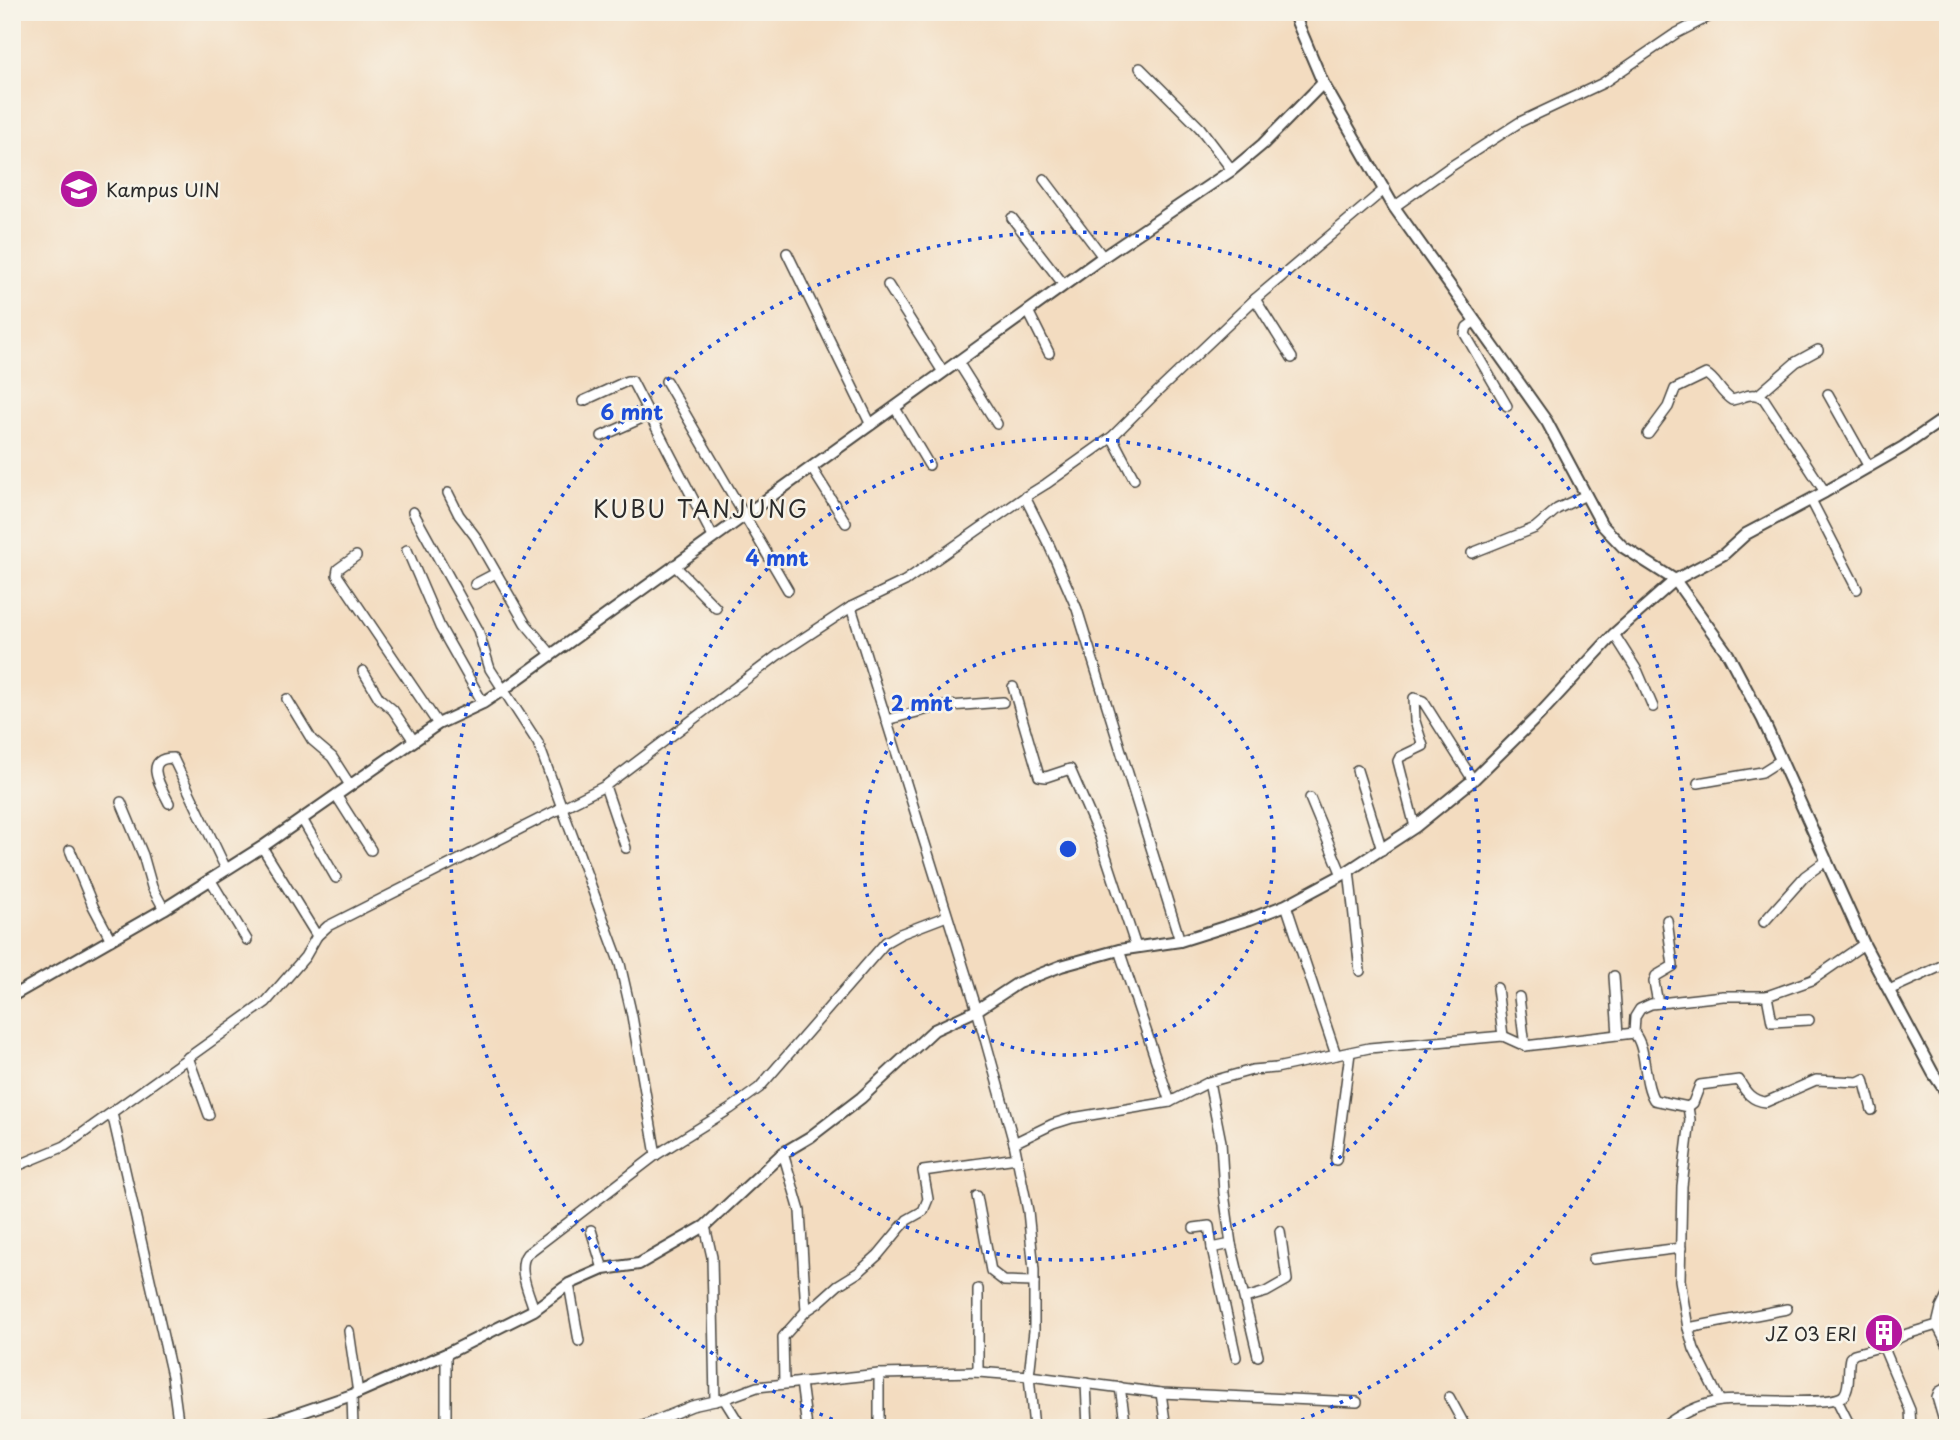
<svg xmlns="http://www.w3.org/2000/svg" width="1960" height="1440" font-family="'Playpen Sans',sans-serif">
<rect width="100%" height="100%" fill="#f7f3e8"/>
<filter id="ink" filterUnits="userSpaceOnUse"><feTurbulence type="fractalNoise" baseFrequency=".0143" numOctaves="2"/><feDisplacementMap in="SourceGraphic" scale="14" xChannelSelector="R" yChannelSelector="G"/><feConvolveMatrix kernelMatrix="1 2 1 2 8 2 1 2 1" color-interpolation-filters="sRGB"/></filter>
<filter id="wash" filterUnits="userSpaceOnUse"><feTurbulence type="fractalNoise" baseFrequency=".00686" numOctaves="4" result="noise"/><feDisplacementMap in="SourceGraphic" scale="28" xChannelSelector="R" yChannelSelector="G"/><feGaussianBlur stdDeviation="1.57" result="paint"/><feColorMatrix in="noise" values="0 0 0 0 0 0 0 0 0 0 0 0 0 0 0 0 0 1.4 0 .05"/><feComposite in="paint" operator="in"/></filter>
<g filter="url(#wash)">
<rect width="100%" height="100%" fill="#f3dcc0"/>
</g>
<g filter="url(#ink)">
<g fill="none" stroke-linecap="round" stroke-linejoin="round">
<g stroke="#494641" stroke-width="12">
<g id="minor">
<path d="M1140,68L1200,128L1232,170"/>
<path d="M1044,179L1103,257"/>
<path d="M1394,207L1450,167L1520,122L1603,83L1675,34L1718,12"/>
<path d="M1012,218L1064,285"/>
<path d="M787,253L871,425"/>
<path d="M888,285L943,372"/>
<path d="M1255,299L1292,358"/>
<path d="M1028,311L1049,353"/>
<path d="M1475,321L1467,327L1465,334L1507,406"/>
<path d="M958,362L997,424"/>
<path d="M666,381L788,590"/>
<path d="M1828,394L1869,467"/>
<path d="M1758,395L1796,362L1818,350"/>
<path d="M583,401L627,381H632L713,537"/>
<path d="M895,408L929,465"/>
<path d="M1648,434L1668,407L1675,389L1706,374C1717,380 1720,393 1732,400C1744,398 1753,390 1764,399L1825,492"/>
<path d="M602,436L649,415"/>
<path d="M1112,437L1134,479"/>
<path d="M811,467L846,523"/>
<path d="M448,493L459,515L475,536L525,623L551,654"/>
<path d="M1025,497L1049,545L1077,609L1180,941"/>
<path d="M1811,500L1857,589"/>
<path d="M413,512L478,630L490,669L538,743L620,964L632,1016L656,1155"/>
<path d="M407,550L440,627L483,703"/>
<path d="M1472,553L1535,528L1557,509L1586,495"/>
<path d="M356,556L338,569L337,575L438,724"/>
<path d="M674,565L716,608"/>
<path d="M475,584L496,573"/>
<path d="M851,607L977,1010L1014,1143L1028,1211L1034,1270V1331L1029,1376L1034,1428"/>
<path d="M1614,634L1638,672L1653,707"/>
<path d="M363,671L379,698L393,710L414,741"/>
<path d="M1013,687L1039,776L1046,777L1070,769L1100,838L1136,947"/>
<path d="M287,699L312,740L332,757L350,785"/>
<path d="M886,720L937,707L1003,702"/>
<path d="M1357,770L1382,850"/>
<path d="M1698,783L1762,772L1781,760"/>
<path d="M605,786L626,848"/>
<path d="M336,795L371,850"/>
<path d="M1310,798L1342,875"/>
<path d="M121,802L143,855L152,887L164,909"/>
<path d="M169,803C161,787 142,758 173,758L226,869"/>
<path d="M302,819L336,878"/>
<path d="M1415,827L1398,761L1400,757L1423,746L1415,721L1414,698L1423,701L1473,780"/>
<path d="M262,847L317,936"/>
<path d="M70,850L93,906L111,940"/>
<path d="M1349,870L1360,971"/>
<path d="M210,879L247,940"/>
<path d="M1286,905L1336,1055"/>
<path d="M1764,922L1805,876L1827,860"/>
<path d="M1119,950L1170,1102"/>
<path d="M1614,976L1618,1035"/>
<path d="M1497,988L1503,1036"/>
<path d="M1889,990L1948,963"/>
<path d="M1767,996L1772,1022L1809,1020"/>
<path d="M1519,997L1525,1046"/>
<path d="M1658,1003L1654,982L1656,976L1673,966L1667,920"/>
<path d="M188,1057L209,1115"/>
<path d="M1209,1082L1221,1142L1224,1193L1231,1244L1258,1356"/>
<path d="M1688,1107L1693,1103L1700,1085L1739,1080C1745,1092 1752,1101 1766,1102L1816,1080L1858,1082L1864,1079L1872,1110"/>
<path d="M112,1113L172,1376L179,1428"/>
<path d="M1014,1143L1053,1124L1072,1118L1170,1102L1209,1082L1252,1070L1276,1068L1369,1048L1503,1036L1525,1046L1634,1033"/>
<path d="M783,1153L800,1211L806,1311L783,1337L784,1383"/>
<path d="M1336,1160L1350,1053"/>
<path d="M12,1168L65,1146L266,1002L305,957L317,936L328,926L605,786L778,655L851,607L905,581L1025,497L1046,484L1112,437L1153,396L1255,299L1385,189"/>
<path d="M977,1196L991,1271L1004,1281L1034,1282"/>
<path d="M705,1226L712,1257L715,1401"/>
<path d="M1194,1228L1209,1226L1212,1248"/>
<path d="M591,1230L603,1269"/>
<path d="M1231,1244L1212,1248L1236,1357"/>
<path d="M1593,1259L1681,1248"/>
<path d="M569,1284L579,1341"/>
<path d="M1245,1298L1266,1292L1287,1280L1280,1231"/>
<path d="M534,1310C530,1295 516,1268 527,1254L656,1155L730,1109L759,1088L886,942L900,934L947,916"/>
<path d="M806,1311L818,1303L838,1285L859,1272L878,1255L907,1220L923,1211L928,1199L923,1171L1017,1158"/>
<path d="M1937,1325L1948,1346"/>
<path d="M1688,1328L1787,1309"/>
<path d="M349,1331L358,1393"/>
<path d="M1883,1346L1910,1410L1911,1428"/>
<path d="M446,1354V1428"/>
<path d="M978,1372V1289"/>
<path d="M801,1382L807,1428"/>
<path d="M1086,1383L1088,1428"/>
<path d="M1120,1387L1126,1428"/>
<path d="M1161,1393L1166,1428"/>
<path d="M352,1395L353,1428"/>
<path d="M1449,1397L1466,1428"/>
<path d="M724,1399L742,1428"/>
<path d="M1837,1400L1851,1428"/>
<path d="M1720,1401L1694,1349L1688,1328L1680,1280L1682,1186L1690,1120L1688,1107L1654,1100C1642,1080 1648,1050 1634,1033L1635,1017L1640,1009L1651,1004L1723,996H1767L1812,980L1864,944"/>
<path d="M638,1428L692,1406L724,1399L757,1387L879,1374L978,1372L1029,1376L1161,1393L1357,1402"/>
<path d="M879,1428V1374"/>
<path d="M1662,1428C1678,1415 1700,1404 1721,1401C1743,1397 1833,1408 1844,1395C1851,1387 1847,1368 1850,1358L1854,1354L1883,1346L1907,1334L1937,1325L1941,1308L1948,1294"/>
<path d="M1946,1428L1937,1397L1939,1392L1948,1387"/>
</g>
</g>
<g stroke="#494641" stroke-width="14">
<g id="tertiary">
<path d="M1293,12L1323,83L1394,207L1547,422L1602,525L1623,547L1675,580L1728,654L1763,720L1864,944L1933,1073L1948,1095"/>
<path d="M12,996L164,909L262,847L438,724L483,703L504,689L1103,257L1232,170L1263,144L1323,83"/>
<path d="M249,1428L276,1421L352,1395L446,1354L534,1310L569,1284L603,1269L639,1264L705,1226L783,1153L810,1137L861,1098L934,1030L977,1010L1018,983L1061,966L1119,950L1180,941L1250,919L1286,905L1342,875L1415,827L1473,780L1539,715L1614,634L1675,580L1724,554L1746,534L1825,492L1903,447L1948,416"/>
</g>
</g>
<use href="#minor" stroke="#fff" stroke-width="9"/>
<use href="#tertiary" stroke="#fff" stroke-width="10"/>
</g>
</g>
<g fill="none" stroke="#1d4ed8" stroke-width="3.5" stroke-dasharray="3.5 7">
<circle cx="1068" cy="849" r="206"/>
<circle cx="1068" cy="849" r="411"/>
<path d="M852 1427A617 617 0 1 1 1284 1427"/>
</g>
<defs>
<g id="university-disc" transform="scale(2.0125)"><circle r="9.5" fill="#b5179e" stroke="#f7f3e8"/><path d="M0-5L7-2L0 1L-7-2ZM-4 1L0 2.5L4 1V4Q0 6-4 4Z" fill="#fff"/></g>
<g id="building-disc" transform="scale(2.0125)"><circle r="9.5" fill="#b5179e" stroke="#f7f3e8"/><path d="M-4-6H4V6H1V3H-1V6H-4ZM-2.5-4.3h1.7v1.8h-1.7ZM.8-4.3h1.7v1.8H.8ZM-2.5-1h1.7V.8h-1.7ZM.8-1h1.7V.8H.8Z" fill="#fff"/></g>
</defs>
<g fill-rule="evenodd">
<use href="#university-disc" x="79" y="189"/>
<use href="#building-disc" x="1884" y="1333"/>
</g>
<g text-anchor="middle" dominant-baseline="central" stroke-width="5" stroke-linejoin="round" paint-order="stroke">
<g font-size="19" fill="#2b2b2b" stroke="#f7f3e8" text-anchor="start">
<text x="106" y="189">Kampus UIN</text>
<text x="1857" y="1333" text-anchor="end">JZ 03 ERI</text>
</g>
<g font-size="23" letter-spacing="2" fill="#2b2b2b" stroke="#f7f3e8">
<text x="701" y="508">KUBU TANJUNG</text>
</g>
</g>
<circle cx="1068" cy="849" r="10" fill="#1d4ed8" stroke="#f7f3e8" stroke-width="3.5"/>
<g font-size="21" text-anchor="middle" font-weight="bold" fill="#1d4ed8" stroke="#f7f3e8" stroke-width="5" stroke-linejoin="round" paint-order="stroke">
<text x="632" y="420">6 mnt</text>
<text x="777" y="566">4 mnt</text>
<text x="922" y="711">2 mnt</text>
</g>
<rect width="1960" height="1440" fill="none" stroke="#f7f3e8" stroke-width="42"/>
</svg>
